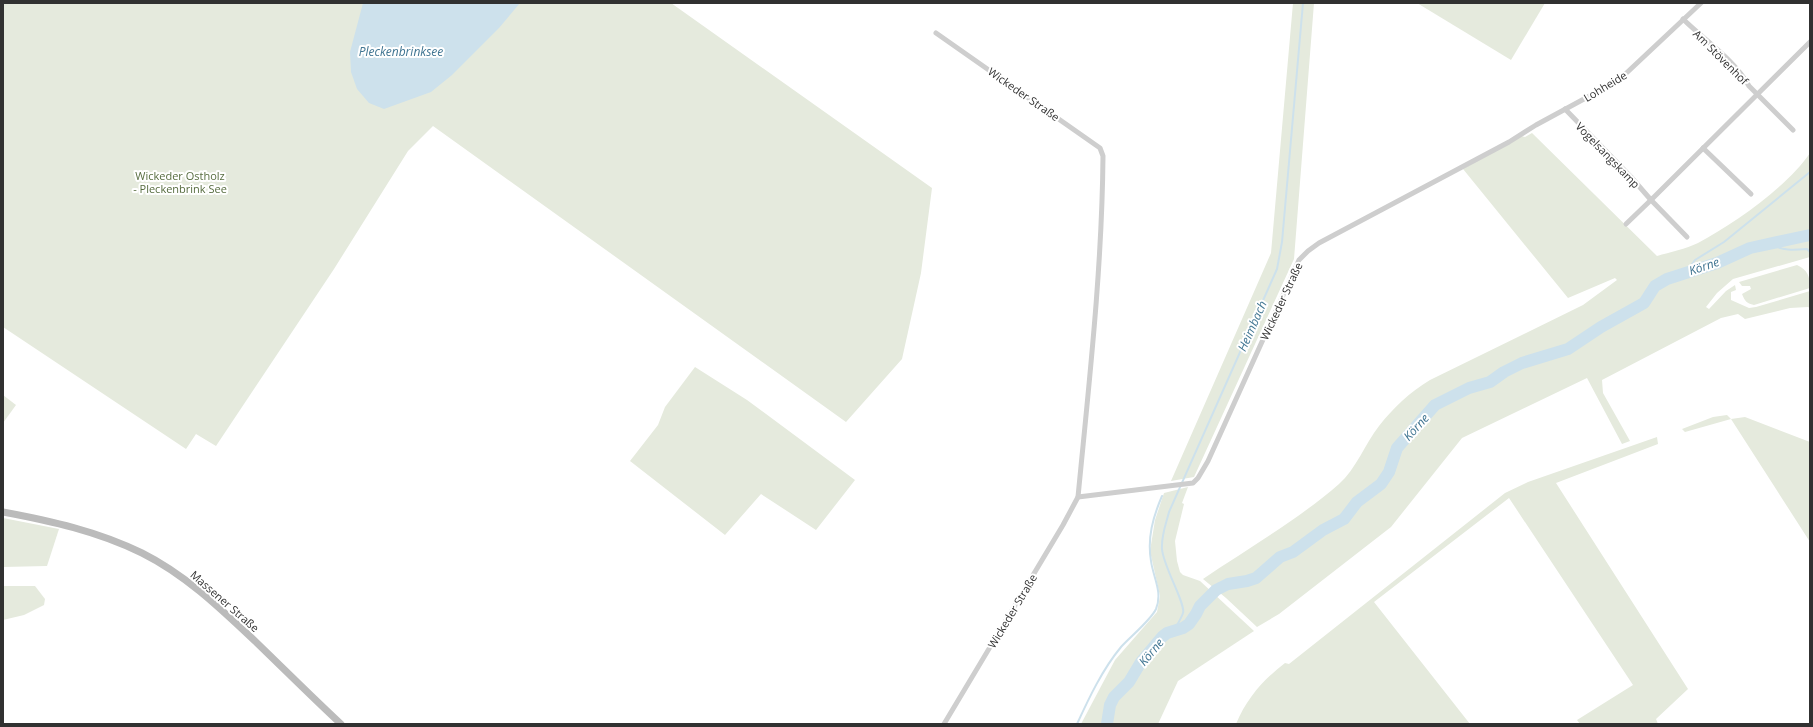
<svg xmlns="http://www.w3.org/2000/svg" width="1813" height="727" font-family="'Open Sans',sans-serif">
<rect width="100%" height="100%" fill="#fff"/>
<g fill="#e5eadd">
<path d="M3,3H671L932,188L921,273L902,359L846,422L433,126L408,151L334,269L216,446L196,434L186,449L3,327Z"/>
<path d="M1293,3H1314L1294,259L1194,477L1171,481L1271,253Z"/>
<path d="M1417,3H1545L1511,60Z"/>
<path d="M1532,133L1657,256C1670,252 1686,249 1698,243C1734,224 1788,186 1810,153V257L1733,279L1717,293L1706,307L1709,309L1726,291L1735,285L1736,290L1731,292V300L1749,308L1756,307L1810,291V308L1808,307L1790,308L1745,319L1738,314L1721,318L1602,380L1603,393L1630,441L1622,444L1587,378L1462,438L1391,527L1279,614L1257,627L1226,598L1203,579C1247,549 1299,519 1339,484C1356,469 1365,444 1379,426C1393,408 1410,392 1430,380L1583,305L1617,280L1615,278L1568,298L1463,169L1521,136L1525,137Z"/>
<path d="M1797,265C1808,270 1810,277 1810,288L1754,305C1746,303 1745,301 1742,294L1751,289L1750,286H1742L1739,282Z"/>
<path d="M695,367L747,400L855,480L816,530L761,494L725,535L630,461L658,425L665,407Z"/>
<path d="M3,395L16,405L3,423Z"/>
<path d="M1727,415L1731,419L1745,417L1810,442V542L1731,419L1685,432L1682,429L1713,417Z"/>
<path d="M1657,437L1658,444L1556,483L1688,689L1656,719L1658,724H1580L1577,720L1633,685L1509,498L1374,602L1470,724H1236C1247,698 1263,680 1285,663L1289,664L1505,493L1528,482Z"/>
<path d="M1188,487L1182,503L1184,504L1175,541L1177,561L1180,572L1183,575L1200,581L1254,631L1178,681L1158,724H1081L1115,660L1157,612L1160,596L1150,551L1155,520L1164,493Z"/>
<path d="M3,518L59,529L47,566L3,567Z"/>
<path d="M3,586H35L45,599L44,605L24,615L3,620Z"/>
</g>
<path fill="#cde1ec" d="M363,3H520L499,28L452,75L431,92L384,109L369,103L357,89L351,72L350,52Z"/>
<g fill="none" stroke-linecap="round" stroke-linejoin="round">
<g stroke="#cde1ec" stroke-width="2">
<path d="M1771,244C1782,251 1794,250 1807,249L1810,252"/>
<path d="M1692,264L1695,260L1724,242L1810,172"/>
<path d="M1174,630C1177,625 1181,619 1183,613C1186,604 1163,566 1162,549C1161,536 1166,524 1169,512L1277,269L1282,242L1303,3"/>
<path d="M1077,724C1089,698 1102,670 1121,647C1130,637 1151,620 1156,609C1163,592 1153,577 1151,561C1147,538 1153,517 1162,496"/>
</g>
<path stroke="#cde1ec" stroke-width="12" d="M1107,724L1110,705L1114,697L1129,682L1141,662L1162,637L1167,633L1183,628L1189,624L1196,614L1200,606L1216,590L1228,584L1247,581L1256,578L1280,557L1293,552L1323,530L1344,519L1357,502L1381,484L1389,472L1397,448L1435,405L1469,388L1490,382L1504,372L1522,363L1568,349L1601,327L1644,303L1655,286L1667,279L1717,263L1750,248L1810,235"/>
<g stroke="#cecece" stroke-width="5">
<path d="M1683,19C1704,40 1735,60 1749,86L1793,130"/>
<path d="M936,33L1100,148L1103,156C1102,270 1089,383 1078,497L1063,525L944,724"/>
<path d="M1565,109L1631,177L1651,200L1810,42"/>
<path d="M1703,148L1751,194"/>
<path d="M1626,224L1651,200L1687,237"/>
<path d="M1078,497L1193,483L1198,478L1208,461L1299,260L1308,251L1319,243L1509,142L1536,125L1619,80L1701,3"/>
</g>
<path stroke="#bbb" stroke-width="7" d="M3,512C51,521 97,531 142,553C186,575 221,609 256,642C284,669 312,697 341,724"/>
</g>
<g text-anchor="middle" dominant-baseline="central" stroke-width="4" stroke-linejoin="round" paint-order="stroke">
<g font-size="11" fill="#313131" stroke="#fff">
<text transform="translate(1721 57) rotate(45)">Am Stövenhof</text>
<text transform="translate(1605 86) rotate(-31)">Lohheide</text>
<text transform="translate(1024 94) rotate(35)">Wickeder Straße</text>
<text transform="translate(1608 155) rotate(46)">Vogelsangskamp</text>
<text transform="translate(1281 301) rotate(-65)">Wickeder Straße</text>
<text transform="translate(225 601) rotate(41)">Massener Straße</text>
<text transform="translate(1012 611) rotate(-59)">Wickeder Straße</text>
</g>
<g font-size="11" fill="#566c3f" stroke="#fff">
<text x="180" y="175">Wickeder Ostholz<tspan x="180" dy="13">- Pleckenbrink See</tspan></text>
</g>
<g font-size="12" font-style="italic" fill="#407592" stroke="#fff">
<text x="401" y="51">Pleckenbrinksee</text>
<text transform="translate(1704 266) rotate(-19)">Körne</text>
<text transform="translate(1252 326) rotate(-66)">Heimbach</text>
<text transform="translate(1416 427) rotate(-48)">Körne</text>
<text transform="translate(1151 652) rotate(-50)">Körne</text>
</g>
</g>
<rect width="1813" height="727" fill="none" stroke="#313131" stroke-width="8"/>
</svg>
